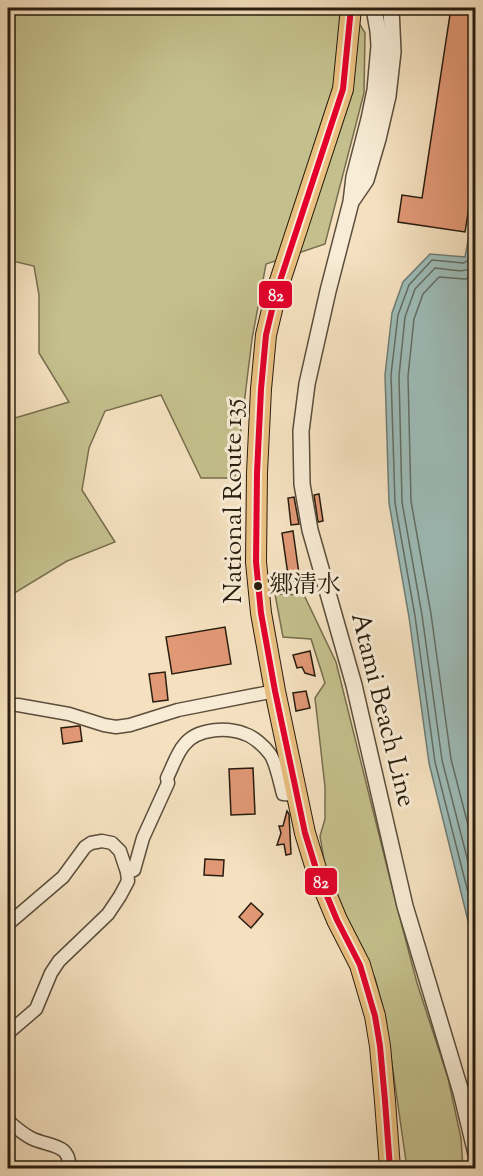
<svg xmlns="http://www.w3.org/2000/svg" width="483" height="1176" font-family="'Sorts Mill Goudy','Noto Serif JP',serif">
<rect width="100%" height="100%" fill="#f5e1c0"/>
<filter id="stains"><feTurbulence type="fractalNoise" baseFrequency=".00333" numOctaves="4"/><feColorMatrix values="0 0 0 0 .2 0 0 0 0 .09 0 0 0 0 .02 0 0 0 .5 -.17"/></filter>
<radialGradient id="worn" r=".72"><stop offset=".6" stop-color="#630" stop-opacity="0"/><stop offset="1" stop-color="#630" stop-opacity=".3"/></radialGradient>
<g fill="#c4c08d" stroke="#766e4e" stroke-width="1.5">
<path d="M8,8H350L365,33L364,93L325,244L266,264L252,339L235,478H201L161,395L105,411L89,448L82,490L115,542L67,561L8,597V420L69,402L39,353V295L34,266L8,260Z"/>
<path d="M275,594L304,595L336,662L397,907L417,983L448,1078L461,1138L463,1168H407L385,1015L375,978L348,927L327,878L320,836L325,819V787L315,698L325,683L311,639L283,637Z"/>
</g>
<path fill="#9dbcb9" stroke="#6e7c75" stroke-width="1.5" d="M475,203V949L429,763L409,617L389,503L385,375L392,313L403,282L430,254L465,257Z"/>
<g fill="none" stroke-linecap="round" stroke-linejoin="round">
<g stroke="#626c64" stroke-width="1.5">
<path d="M476,234C474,244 474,260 463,263L432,260L409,285L398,315L391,375L395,503L415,616L435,762L476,924"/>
<path d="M476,265C465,275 449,269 435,268L415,289L405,317L399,376L402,502L422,615L442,760L476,893"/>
<path d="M476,276L465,279L439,277L423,294L414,319L408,376L411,501L431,614L451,759L476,856"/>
</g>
</g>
<g fill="#e19875" stroke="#281d0f" stroke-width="1.5">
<path d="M451,8H476V163L465,232L398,222L402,195L422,198Z"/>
<path d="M319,494L323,521L318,522L314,495Z"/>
<path d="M294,497L299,524L291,525L288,498Z"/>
<path d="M293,531L300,581L289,582L282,533Z"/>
<path d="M225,627L231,664L172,674L166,637Z"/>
<path d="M310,651L315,676L305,673L302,667L297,668L293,655Z"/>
<path d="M165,672L168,700L153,702L149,674Z"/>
<path d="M306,691L310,708L296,711L293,693Z"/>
<path d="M78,726H80L82,741L63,744L61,728Z"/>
<path d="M253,768L255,814L231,815L229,769Z"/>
<path d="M287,811L289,814L291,854L286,855L284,844L277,845L281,833L279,826H283Z"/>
<path d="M205,859L224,860L223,876L204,875Z"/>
<path d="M251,903L263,914L251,928L239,917Z"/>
</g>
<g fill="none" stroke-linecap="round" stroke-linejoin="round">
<g stroke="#5b4e3b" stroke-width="15">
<g id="minor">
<path d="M8,705H18L69,714L104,725L116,727L130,725L178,710L275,691"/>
<path d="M127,872L134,870L143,838L168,783L167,778C172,768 177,753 184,745C197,728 227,727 245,734C254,737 264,746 270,754C276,762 280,783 283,794L297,795"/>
<path d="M8,924L63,877L85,847L91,843L102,841L112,843L120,851L127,872L128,881L120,896L108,914L59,961L51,973L36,1009L8,1033"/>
<path d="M8,1121C15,1127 23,1134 31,1138C49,1147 71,1143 69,1168"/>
</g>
</g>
<g stroke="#5b4e3b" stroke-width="18">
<g id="tertiary">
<path d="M374,8L378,31L379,46L375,90L369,119L354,177L351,202L328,291L307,384L301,431L302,484L310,530L354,685L405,906L461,1092L476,1154"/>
<path d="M353,199L366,180L378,139L388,96L393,52L391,8"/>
</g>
</g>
<g stroke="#281d0f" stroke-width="22">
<path id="trunk" d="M351,8L343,89L276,293L266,335L261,389L257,473L256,562L261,613L275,691L305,833L317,872L337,920L360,965L375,1016L380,1046L385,1101L390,1168"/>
</g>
<use href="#minor" stroke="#f8ecd6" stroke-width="12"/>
<use href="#tertiary" stroke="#f8ecd6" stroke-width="15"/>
<use href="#trunk" stroke="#eac080" stroke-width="20"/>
<g stroke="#f8ecd6" stroke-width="10">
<path id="bus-1" d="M351,8L343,89L276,293L266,335L261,389L257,473L256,562L261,613L275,691L305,833L317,872L337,920L360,965L375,1016L380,1046L385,1101L390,1168"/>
</g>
<use href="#bus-1" stroke="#e4002b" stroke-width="6"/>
</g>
<circle fill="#281d0f" stroke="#f8ecd6" stroke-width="2" cx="258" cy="586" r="5"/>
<g text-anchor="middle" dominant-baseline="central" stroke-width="6" stroke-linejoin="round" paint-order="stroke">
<g font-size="24" fill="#281d0f" stroke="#f8ecd6" text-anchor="start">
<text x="269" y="586">郷清水</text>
</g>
<g font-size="26" fill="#281d0f" stroke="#f8ecd6">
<text transform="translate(234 501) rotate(-90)">National Route 135</text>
<text transform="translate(382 710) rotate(76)">Atami Beach Line</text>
</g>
</g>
<g stroke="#f8ecd6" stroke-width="2">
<rect x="258" y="280" width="35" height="29" rx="6" fill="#e4002b"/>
<rect x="304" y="867" width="34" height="29" rx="6" fill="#e4002b"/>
</g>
<g font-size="16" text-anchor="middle" font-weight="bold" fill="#fff">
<text x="276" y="301">82</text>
<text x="321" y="888">82</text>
</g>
<rect width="483" height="1176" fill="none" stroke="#f5e1c0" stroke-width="30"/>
<rect x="9" y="9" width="465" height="1158" fill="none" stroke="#281d0f" stroke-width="3"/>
<rect x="15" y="15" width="453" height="1146" fill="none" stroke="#281d0f" stroke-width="1.5"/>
<rect width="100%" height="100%" filter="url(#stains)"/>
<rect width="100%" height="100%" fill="url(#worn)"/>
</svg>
